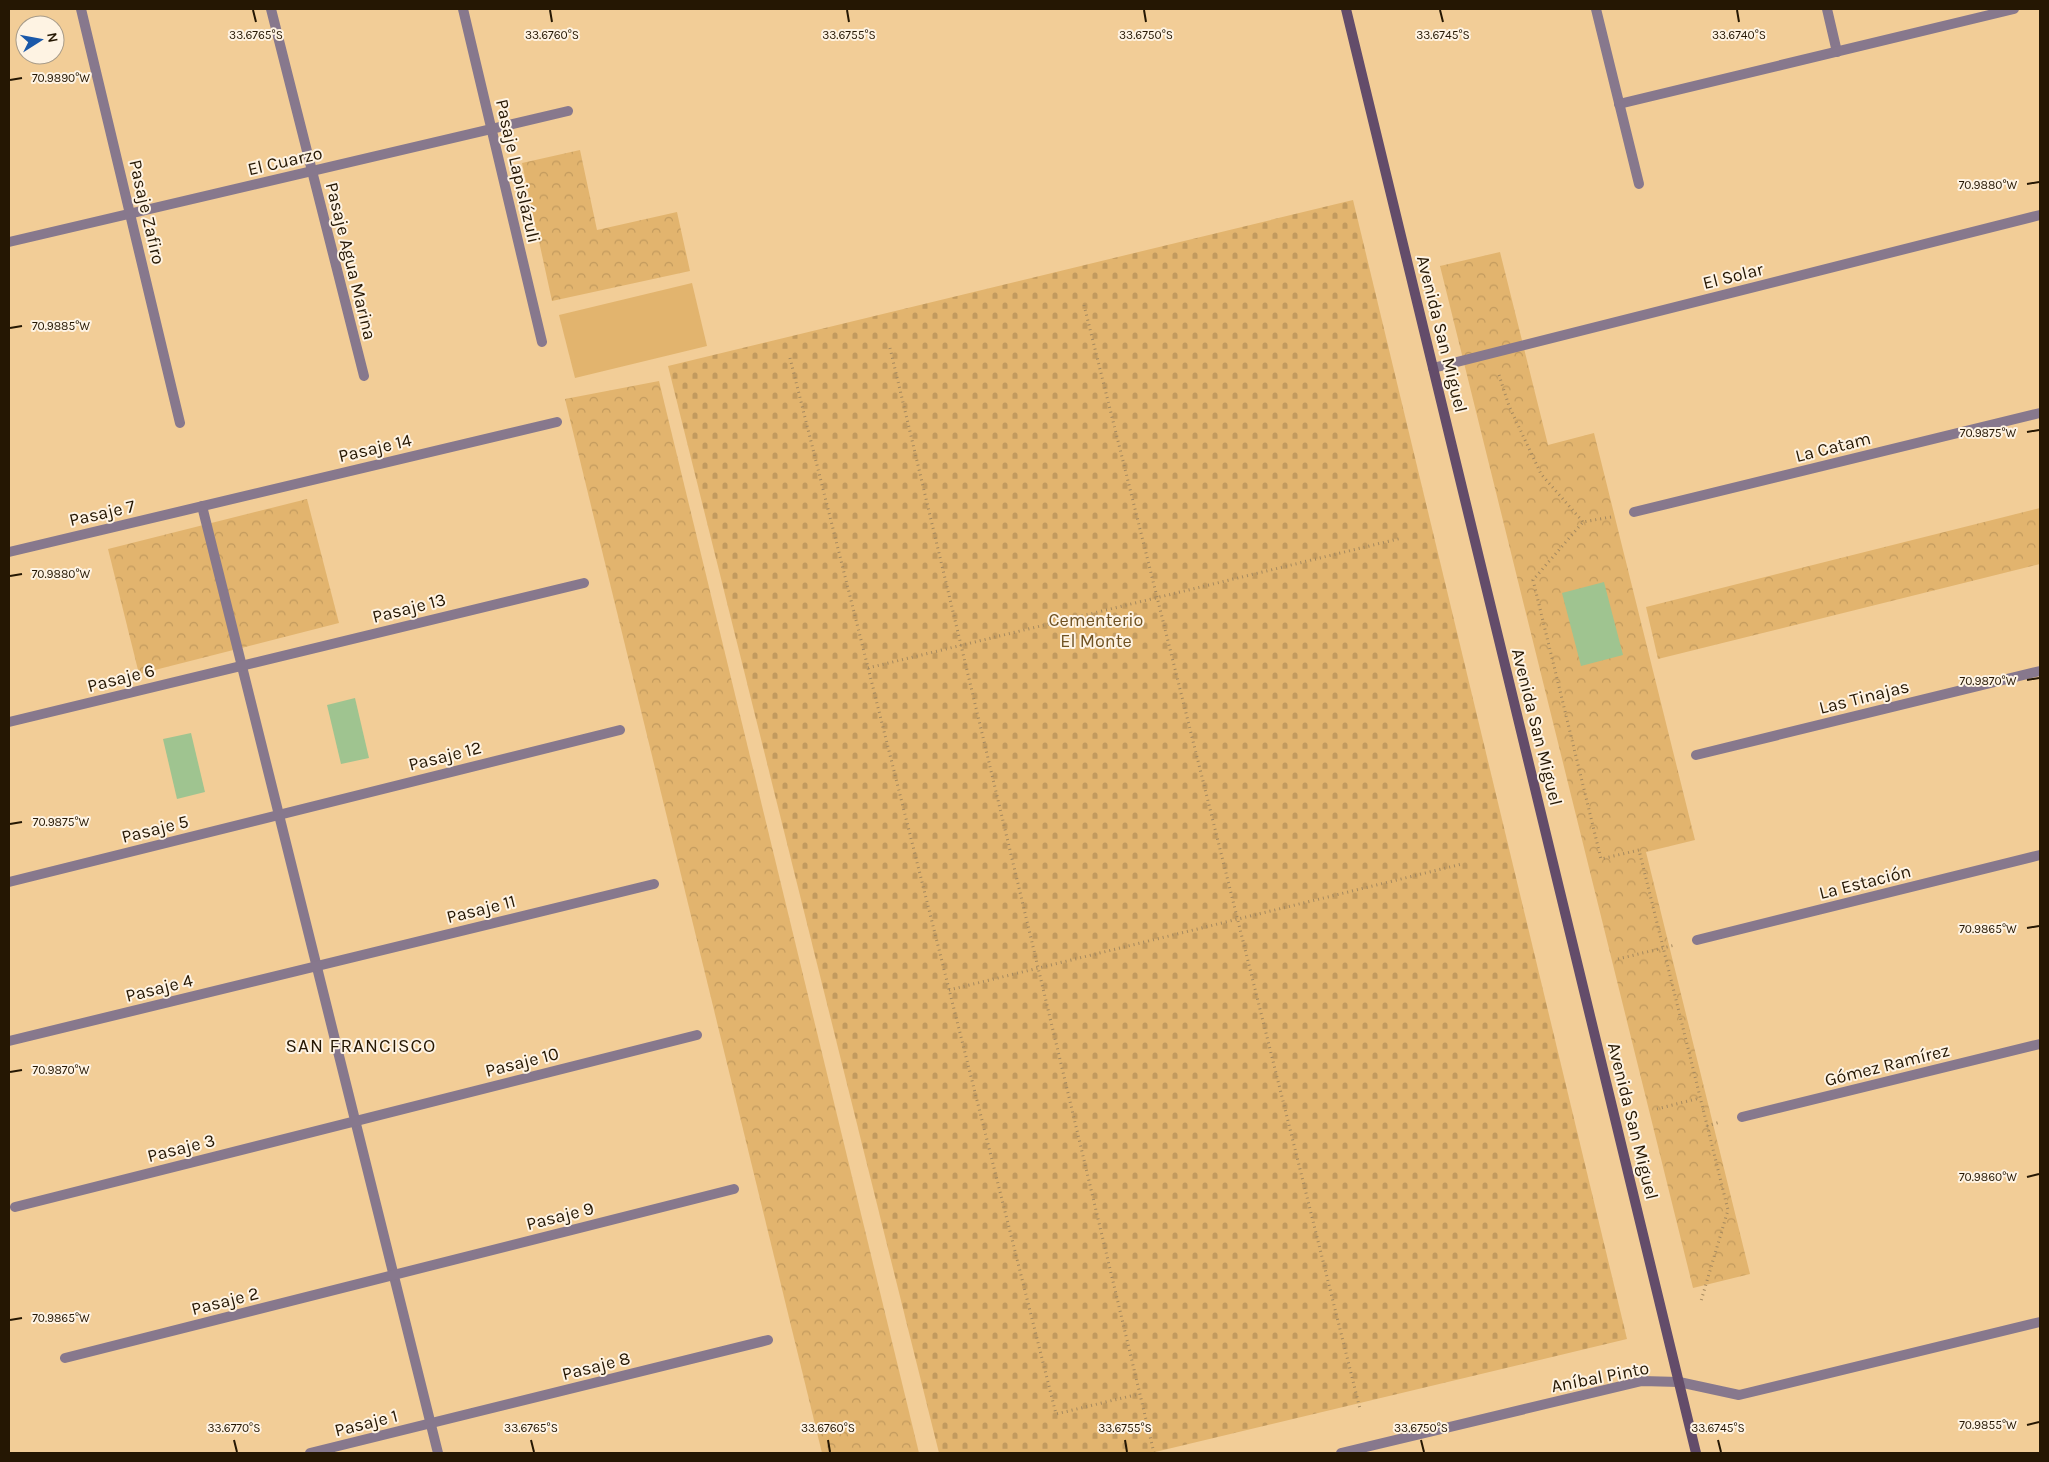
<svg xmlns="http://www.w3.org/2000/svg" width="2049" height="1462" font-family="Karla,sans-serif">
<defs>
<pattern id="cemetery-stones" width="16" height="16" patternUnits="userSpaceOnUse" patternTransform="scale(1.25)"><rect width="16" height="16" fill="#e2b46e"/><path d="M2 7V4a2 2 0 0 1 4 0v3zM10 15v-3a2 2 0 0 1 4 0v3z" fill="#c29a5e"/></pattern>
<pattern id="park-crowns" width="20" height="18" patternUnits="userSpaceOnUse" patternTransform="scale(1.25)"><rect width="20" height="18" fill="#e2b46e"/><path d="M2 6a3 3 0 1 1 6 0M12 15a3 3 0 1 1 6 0" fill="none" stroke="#c29a5e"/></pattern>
</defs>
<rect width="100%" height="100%" fill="#f2cd97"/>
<path fill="#e2b46e" d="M692,283L707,346L575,378L559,315Z"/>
<path fill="url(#cemetery-stones)" d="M1353,200L1627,1339L1151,1453H939L668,366Z"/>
<g fill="url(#park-crowns)">
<path d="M580,150L597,230L677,212L690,271L552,301L522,163Z"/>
<path d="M1500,252L1548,445L1594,433L1695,840L1646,852L1750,1274L1693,1288L1440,266Z"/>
<path d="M659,381L919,1453H822L565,399Z"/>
<path d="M307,499L339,623L139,674L108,549Z"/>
<path d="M2040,508V564L1658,659L1646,607Z"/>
</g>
<g fill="#9fc490">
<path d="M1604,582L1623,655L1581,666L1562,593Z"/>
<path d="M355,698L369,758L341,764L327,705Z"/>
<path d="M191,733L205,792L177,799L163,739Z"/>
</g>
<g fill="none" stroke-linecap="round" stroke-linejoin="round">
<g stroke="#a5895f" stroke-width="3" stroke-dasharray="1 4" stroke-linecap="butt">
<path d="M1084,305L1360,1409"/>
<path d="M890,348L1154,1453"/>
<path d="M790,358L1056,1414L1139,1394"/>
<path d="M1499,375L1509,406L1541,474L1583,522"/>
<path d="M1611,517L1583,522L1533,580L1601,859L1639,850L1728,1210L1701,1301"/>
<path d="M868,668L1402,538"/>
<path d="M1618,959L1675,945"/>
<path d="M949,990L1462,864"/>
<path d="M1657,1109L1700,1098"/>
<path d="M1707,1126L1720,1122"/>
</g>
<g stroke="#87788d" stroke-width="10">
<path d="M81,9L180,423"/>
<path d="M271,9L364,376"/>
<path d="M463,9L542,342"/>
<path d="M1596,9L1639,184"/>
<path d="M1827,9L1837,52"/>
<path d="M1619,104L2014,9"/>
<path d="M9,242L568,111"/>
<path d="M1433,368L2040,215"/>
<path d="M202,506L438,1453"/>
<path d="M1634,512L2040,413"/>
<path d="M9,552L557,422"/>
<path d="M9,722L584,583"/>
<path d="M1696,755L2040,671"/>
<path d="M9,882L620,730"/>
<path d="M1697,940L2040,855"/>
<path d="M9,1041L654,884"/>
<path d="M1742,1117L2040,1044"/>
<path d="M15,1207L697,1035"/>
<path d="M65,1358L734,1189"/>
<path d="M310,1453L768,1340"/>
<path d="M1341,1453L1642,1381L1679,1382L1739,1395L2040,1322"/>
</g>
<path stroke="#634c6a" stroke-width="10" d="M1346,9L1696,1453"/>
</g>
<path fill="none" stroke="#251703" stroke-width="2" d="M253,10L256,22M550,10L552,22M847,10L849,22M1144,10L1146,22M1440,10L1443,22M1737,10L1739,22M10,80L22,78M2027,184L2039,182M10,328L22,326M2027,432L2039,430M10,576L22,574M2027,680L2039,678M10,824L22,822M2027,928L2039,926M10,1072L22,1070M2027,1177L2039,1174M10,1320L22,1318M2027,1425L2039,1422M234,1440L237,1452M531,1440L534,1452M828,1440L830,1452M1125,1440L1127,1452M1421,1440L1424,1452M1718,1440L1721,1452"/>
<g text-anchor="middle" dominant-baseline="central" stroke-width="4" stroke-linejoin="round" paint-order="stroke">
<g font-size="18" fill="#251703" stroke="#fef3e3">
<text transform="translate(285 161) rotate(-13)">El Cuarzo</text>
<text transform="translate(518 171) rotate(77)">Pasaje Lapislázuli</text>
<text transform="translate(147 212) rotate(77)">Pasaje Zafiro</text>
<text transform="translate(351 261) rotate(76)">Pasaje Agua Marina</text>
<text transform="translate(1733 276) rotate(-14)">El Solar</text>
<text transform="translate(1442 334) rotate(76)">Avenida San Miguel</text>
<text transform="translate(1833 447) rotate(-14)">La Catam</text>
<text transform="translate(375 448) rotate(-13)">Pasaje 14</text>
<text transform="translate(102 513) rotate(-13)">Pasaje 7</text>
<text transform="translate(409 608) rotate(-14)">Pasaje 13</text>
<text transform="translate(121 678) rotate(-14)">Pasaje 6</text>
<text transform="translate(1864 697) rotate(-14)">Las Tinajas</text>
<text transform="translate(1537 727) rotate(76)">Avenida San Miguel</text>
<text transform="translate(445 756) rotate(-14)">Pasaje 12</text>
<text transform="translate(155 829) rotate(-14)">Pasaje 5</text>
<text transform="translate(1865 882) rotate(-14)">La Estación</text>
<text transform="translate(481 909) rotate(-14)">Pasaje 11</text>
<text transform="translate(159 988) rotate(-14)">Pasaje 4</text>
<text transform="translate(522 1062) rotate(-14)">Pasaje 10</text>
<text transform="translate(1887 1065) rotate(-14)">Gómez Ramírez</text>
<text transform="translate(1633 1121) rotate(76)">Avenida San Miguel</text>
<text transform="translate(181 1148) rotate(-14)">Pasaje 3</text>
<text transform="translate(560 1216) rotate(-14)">Pasaje 9</text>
<text transform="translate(225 1301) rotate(-14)">Pasaje 2</text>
<text transform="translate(596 1366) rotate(-14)">Pasaje 8</text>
<text transform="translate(1600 1377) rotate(-11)">Aníbal Pinto</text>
<text transform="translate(366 1423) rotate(-14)">Pasaje 1</text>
</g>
<g font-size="18" fill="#6f5223" stroke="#fef3e3">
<text x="1096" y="620">Cementerio<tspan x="1096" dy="21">El Monte</tspan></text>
</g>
<g font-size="19" letter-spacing="1" fill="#251703" stroke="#fef3e3">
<text x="361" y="1046">SAN FRANCISCO</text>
</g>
</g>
<g font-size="12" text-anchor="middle" fill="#251703" stroke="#fef3e3" stroke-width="4" stroke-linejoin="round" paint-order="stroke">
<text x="256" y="39">33.6765°S</text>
<text x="552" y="39">33.6760°S</text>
<text x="849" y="39">33.6755°S</text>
<text x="1146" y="39">33.6750°S</text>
<text x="1443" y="39">33.6745°S</text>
<text x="1739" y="39">33.6740°S</text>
<text x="61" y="82">70.9890°W</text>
<text x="1988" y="189">70.9880°W</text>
<text x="61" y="330">70.9885°W</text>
<text x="1988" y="437">70.9875°W</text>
<text x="61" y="578">70.9880°W</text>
<text x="1988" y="685">70.9870°W</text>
<text x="61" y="826">70.9875°W</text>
<text x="1988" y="933">70.9865°W</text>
<text x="61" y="1074">70.9870°W</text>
<text x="1988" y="1181">70.9860°W</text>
<text x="61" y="1322">70.9865°W</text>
<text x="1988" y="1429">70.9855°W</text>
<text x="234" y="1432">33.6770°S</text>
<text x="531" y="1432">33.6765°S</text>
<text x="828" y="1432">33.6760°S</text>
<text x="1125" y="1432">33.6755°S</text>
<text x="1421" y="1432">33.6750°S</text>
<text x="1718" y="1432">33.6745°S</text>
</g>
<rect width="2049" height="1462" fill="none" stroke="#251703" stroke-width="20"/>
<g transform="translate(40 40) rotate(79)"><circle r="24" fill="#fef3e3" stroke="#a79b89"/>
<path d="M0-4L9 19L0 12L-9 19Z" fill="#1a58a9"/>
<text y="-8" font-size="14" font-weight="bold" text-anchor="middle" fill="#251703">N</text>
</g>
</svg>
